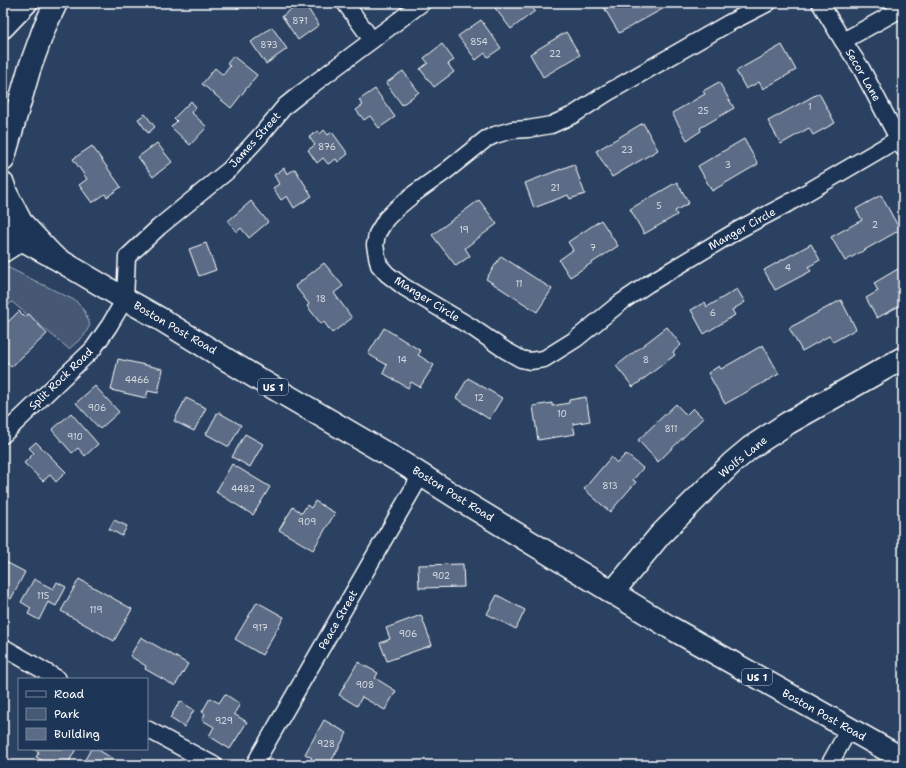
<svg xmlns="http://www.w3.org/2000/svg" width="906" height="768" font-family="'Shantell Sans',sans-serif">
<rect width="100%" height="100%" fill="#2a4161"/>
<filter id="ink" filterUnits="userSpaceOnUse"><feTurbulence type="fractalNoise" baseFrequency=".025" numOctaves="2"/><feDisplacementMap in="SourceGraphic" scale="8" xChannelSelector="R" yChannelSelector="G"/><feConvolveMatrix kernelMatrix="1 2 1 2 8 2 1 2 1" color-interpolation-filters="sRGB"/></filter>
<g filter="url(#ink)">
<path fill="#465975" stroke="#a2acba" d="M3,265L76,301L85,312L90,325L84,336L69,349L12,302L3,310Z"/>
<g fill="#5b6c86" stroke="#fff">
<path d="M234,3H253L246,8L243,4L237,8Z"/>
<path d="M301,3H304L319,25L298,40L282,16Z"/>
<path d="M501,3H529L535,11L511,29L495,8Z"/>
<path d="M609,3H666L668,6L619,33L603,6Z"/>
<path d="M481,20L501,48L488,57L485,53L476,60L458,36Z"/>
<path d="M272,27L287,49L266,64L251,42Z"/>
<path d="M566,32L580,55L543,77L530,54Z"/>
<path d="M442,44L454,60L448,64L454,72L434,87L420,69L428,63L424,58Z"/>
<path d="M782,45L796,70L763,89L759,82L746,89L736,71Z"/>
<path d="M233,56L257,75L231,108L202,84L215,68L223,75L230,66L227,64Z"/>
<path d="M403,71L419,92L402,105L386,83Z"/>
<path d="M719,82L734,108L700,128L701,131L687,140L672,113L705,94L703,91Z"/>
<path d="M375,89L395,117L379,128L370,116L364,120L356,110L363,105L359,100Z"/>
<path d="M819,93L835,123L813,135L809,128L781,144L768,121Z"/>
<path d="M191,101L196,107L191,112L207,127L190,145L171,127L177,121L174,118Z"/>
<path d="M145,114L155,127L148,133L138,119Z"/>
<path d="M643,123L658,150L612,177L596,151Z"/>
<path d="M324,130L328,135L332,132L348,154L338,162L336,159L328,164L323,158L317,163L308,150L315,145L309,137L318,131L320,134Z"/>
<path d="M744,139L758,164L712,191L698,166Z"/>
<path d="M157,143L172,162L153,177L138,157Z"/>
<path d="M92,146L121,187L107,197L105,194L92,203L79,185L87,179L73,159Z"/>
<path d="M574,164L585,194L570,199L568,195L534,208L525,183Z"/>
<path d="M284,168L287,174L295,169L312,196L294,208L287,196L281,200L273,188L279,184L274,175Z"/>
<path d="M677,182L689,203L675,211L677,215L644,234L630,209Z"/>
<path d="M881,195L900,230L845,261L831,237L862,220L856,209Z"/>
<path d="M479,200L497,224L465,248L470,256L456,266L432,235Z"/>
<path d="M251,201L268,222L249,238L241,228L237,232L228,221Z"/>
<path d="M601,220L618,246L570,277L559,260L573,250L568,242Z"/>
<path d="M206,243L216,270L199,276L189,249Z"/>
<path d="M811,244L820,260L808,267L811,271L775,290L764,270Z"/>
<path d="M501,256L552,289L537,312L486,279Z"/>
<path d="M324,263L343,286L334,293L352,318L332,333L324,322L321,324L307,306L309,304L295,286Z"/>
<path d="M903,266V304L877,318L866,298L878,291L874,283Z"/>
<path d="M737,289L745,302L732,310L735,315L704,334L691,310L705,302L707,307Z"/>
<path d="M841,300L856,329L833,342L829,336L802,351L789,328Z"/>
<path d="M19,311L25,317L29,314L47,334L11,367L3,357V339L6,336L3,332V327Z"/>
<path d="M667,327L681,345L673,352L675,355L633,387L616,366Z"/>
<path d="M384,328L421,351L418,355L434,365L420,387L411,382L408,388L383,373L387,365L368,354Z"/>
<path d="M763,345L779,374L725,404L708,373L719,366L721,369Z"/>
<path d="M118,359L163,369L158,393L148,391L146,398L111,390Z"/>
<path d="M468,378L502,398L489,419L456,398Z"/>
<path d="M95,386L119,412L100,429L76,403Z"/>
<path d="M586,397L590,421L573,424L575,434L538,440L533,406L552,403V406L569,403V400Z"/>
<path d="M186,398L206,408L194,431L174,421Z"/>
<path d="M676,404L686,415L693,408L703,418L658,462L638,440Z"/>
<path d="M218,412L241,425L229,447L206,434Z"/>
<path d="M71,413L98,444L85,456L78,448L72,453L52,430Z"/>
<path d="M245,434L263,444L250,467L232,457Z"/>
<path d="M36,442L66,472L56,482L50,475L43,481L24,463L34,453L29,448Z"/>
<path d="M626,454L643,468L633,480L636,482L610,512L584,489L611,457L617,463Z"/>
<path d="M232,464L270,487L253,515L216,492Z"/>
<path d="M315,501L335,513L313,550L279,530L293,507L302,513L307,505L311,508Z"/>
<path d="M114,520L127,526L122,536L109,529Z"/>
<path d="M4,561L25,572L11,599L3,595V563Z"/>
<path d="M463,564L464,587L419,588L418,565Z"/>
<path d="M34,579L53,589L57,582L66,587L56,606L48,602L39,620L28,614L31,608L21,602Z"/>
<path d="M79,579L132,609L114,641L61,611Z"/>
<path d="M497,595L525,610L516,629L487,614Z"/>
<path d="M257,602L284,617L262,655L235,639Z"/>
<path d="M421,615L432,645L387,661L380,643L390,639L386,628Z"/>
<path d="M141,637L188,664L175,686L145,669L146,666L130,656Z"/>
<path d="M358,662L378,673L375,678L396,691L385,710L362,697L357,706L339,695Z"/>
<path d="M225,694L240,704L234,714L247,722L230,749L209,736L214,727L202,720L205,714L202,712L210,698L219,703Z"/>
<path d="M180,701L194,710L184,727L170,718Z"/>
<path d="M324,720L347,733L329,765L324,763L323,765H309L308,764L312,758L305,754Z"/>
<path d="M33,749H76L67,765H50L36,757L39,752Z"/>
<path d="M91,749H97L118,762L116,765H82Z"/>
</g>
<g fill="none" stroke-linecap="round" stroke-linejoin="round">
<g stroke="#fff" stroke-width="19">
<g id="street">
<path d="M345,3L372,40"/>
<path d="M768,3L729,23L607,93L573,115L551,125L528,129L512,130L495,135L486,139L446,171L415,193L397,208L386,219L377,234L375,245L377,256L379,265L387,274L404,287L473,328L505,350L521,359L530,361L544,359L576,339L620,303L648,284L738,230L787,204L898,139"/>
<path d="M820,3L843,41L861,68L903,148"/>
<path d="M843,41L903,8"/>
<path d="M3,435L93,349L109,326L125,299L127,257L159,227L230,169L261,135L285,106L300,94L422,3"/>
<path d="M3,647L58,679"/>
<path d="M147,729L214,765"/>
<path d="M254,765L421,475"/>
<path d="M829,765L849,729"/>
</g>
</g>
<g stroke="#fff" stroke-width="25">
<path id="secondary" d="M612,593L660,535L732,463L750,448L788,423L903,358"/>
</g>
<g stroke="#fff" stroke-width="25">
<path id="primary" d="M3,229L54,257L125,299L157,317L260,380L404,464L464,502L671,628L903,759"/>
</g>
<g stroke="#fff" stroke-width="25">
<g id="highway">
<path d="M3,27L26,3"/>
<path d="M3,160L29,70L45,26L56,3"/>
<path d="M3,184L6,193L21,222L54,257"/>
<path d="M3,251L22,239"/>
</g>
</g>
<use href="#street" stroke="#1d3557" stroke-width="16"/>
<use href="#secondary" stroke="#1d3557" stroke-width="22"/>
<use href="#primary" stroke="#1d3557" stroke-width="22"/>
<use href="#highway" stroke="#1d3557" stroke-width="22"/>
</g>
</g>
<g text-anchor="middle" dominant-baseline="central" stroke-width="3.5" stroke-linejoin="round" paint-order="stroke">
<g font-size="9" fill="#d6dae1">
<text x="300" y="21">871</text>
<text x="479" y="42">854</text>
<text x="269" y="45">873</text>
<text x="555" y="54">22</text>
<text x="810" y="107">1</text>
<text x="703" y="111">25</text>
<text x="327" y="147">876</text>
<text x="627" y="150">23</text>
<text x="728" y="165">3</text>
<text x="555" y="188">21</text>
<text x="659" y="206">5</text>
<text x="875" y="225">2</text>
<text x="464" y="230">19</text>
<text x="593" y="248">7</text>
<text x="788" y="268">4</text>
<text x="519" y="284">11</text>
<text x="321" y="299">18</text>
<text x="713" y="313">6</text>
<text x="402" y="360">14</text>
<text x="646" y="360">8</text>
<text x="137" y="380">4466</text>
<text x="479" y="398">12</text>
<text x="97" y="408">906</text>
<text x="562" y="414">10</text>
<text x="671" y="429">811</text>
<text x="75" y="437">910</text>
<text x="610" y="486">813</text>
<text x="243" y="489">4482</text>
<text x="307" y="522">909</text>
<text x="441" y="576">902</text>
<text x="43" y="596">115</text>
<text x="96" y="610">119</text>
<text x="260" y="628">917</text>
<text x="408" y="634">906</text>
<text x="365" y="685">908</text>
<text x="224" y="721">929</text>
<text x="326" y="744">928</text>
</g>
<g fill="#1d3557" stroke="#bbc2cd" stroke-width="1">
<rect x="258" y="379" width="30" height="16" rx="3"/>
<rect x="742" y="669" width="30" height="16" rx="3"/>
</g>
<g font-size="10" font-weight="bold" fill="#fff">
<text x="273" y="387">US 1</text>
<text x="757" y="677">US 1</text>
</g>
<g font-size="11" fill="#fff" stroke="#1d3557">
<text transform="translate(863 75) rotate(60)">Secor Lane</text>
<text transform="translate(255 140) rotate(-48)">James Street</text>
<text transform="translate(742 229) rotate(-29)">Manger Circle</text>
<text transform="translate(427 299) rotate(32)">Manger Circle</text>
<text transform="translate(175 328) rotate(30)">Boston Post Road</text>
<text transform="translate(61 379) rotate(-44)">Split Rock Road</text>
<text transform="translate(743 457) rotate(-39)">Wolfs Lane</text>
<text transform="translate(453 494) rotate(32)">Boston Post Road</text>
<text transform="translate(338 620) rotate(-60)">Peace Street</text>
<text transform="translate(824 715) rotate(29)">Boston Post Road</text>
</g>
</g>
<rect width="906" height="768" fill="none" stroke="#1d3557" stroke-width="16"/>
<rect x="8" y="8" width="890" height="752" fill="none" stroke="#fff" stroke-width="1.5" filter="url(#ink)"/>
<rect x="18" y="678" width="130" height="72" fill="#1d3557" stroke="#77869a"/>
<rect x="26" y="691" width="20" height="6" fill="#1d3557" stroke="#77869a"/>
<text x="54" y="698" font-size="12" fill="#ffffff">Road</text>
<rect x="26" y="708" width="20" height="12" fill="#465975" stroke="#77869a"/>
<text x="54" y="718" font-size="12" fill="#ffffff">Park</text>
<rect x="26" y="728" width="20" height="12" fill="#5b6c86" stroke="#77869a"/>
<text x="54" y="738" font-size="12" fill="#ffffff">Building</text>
</svg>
